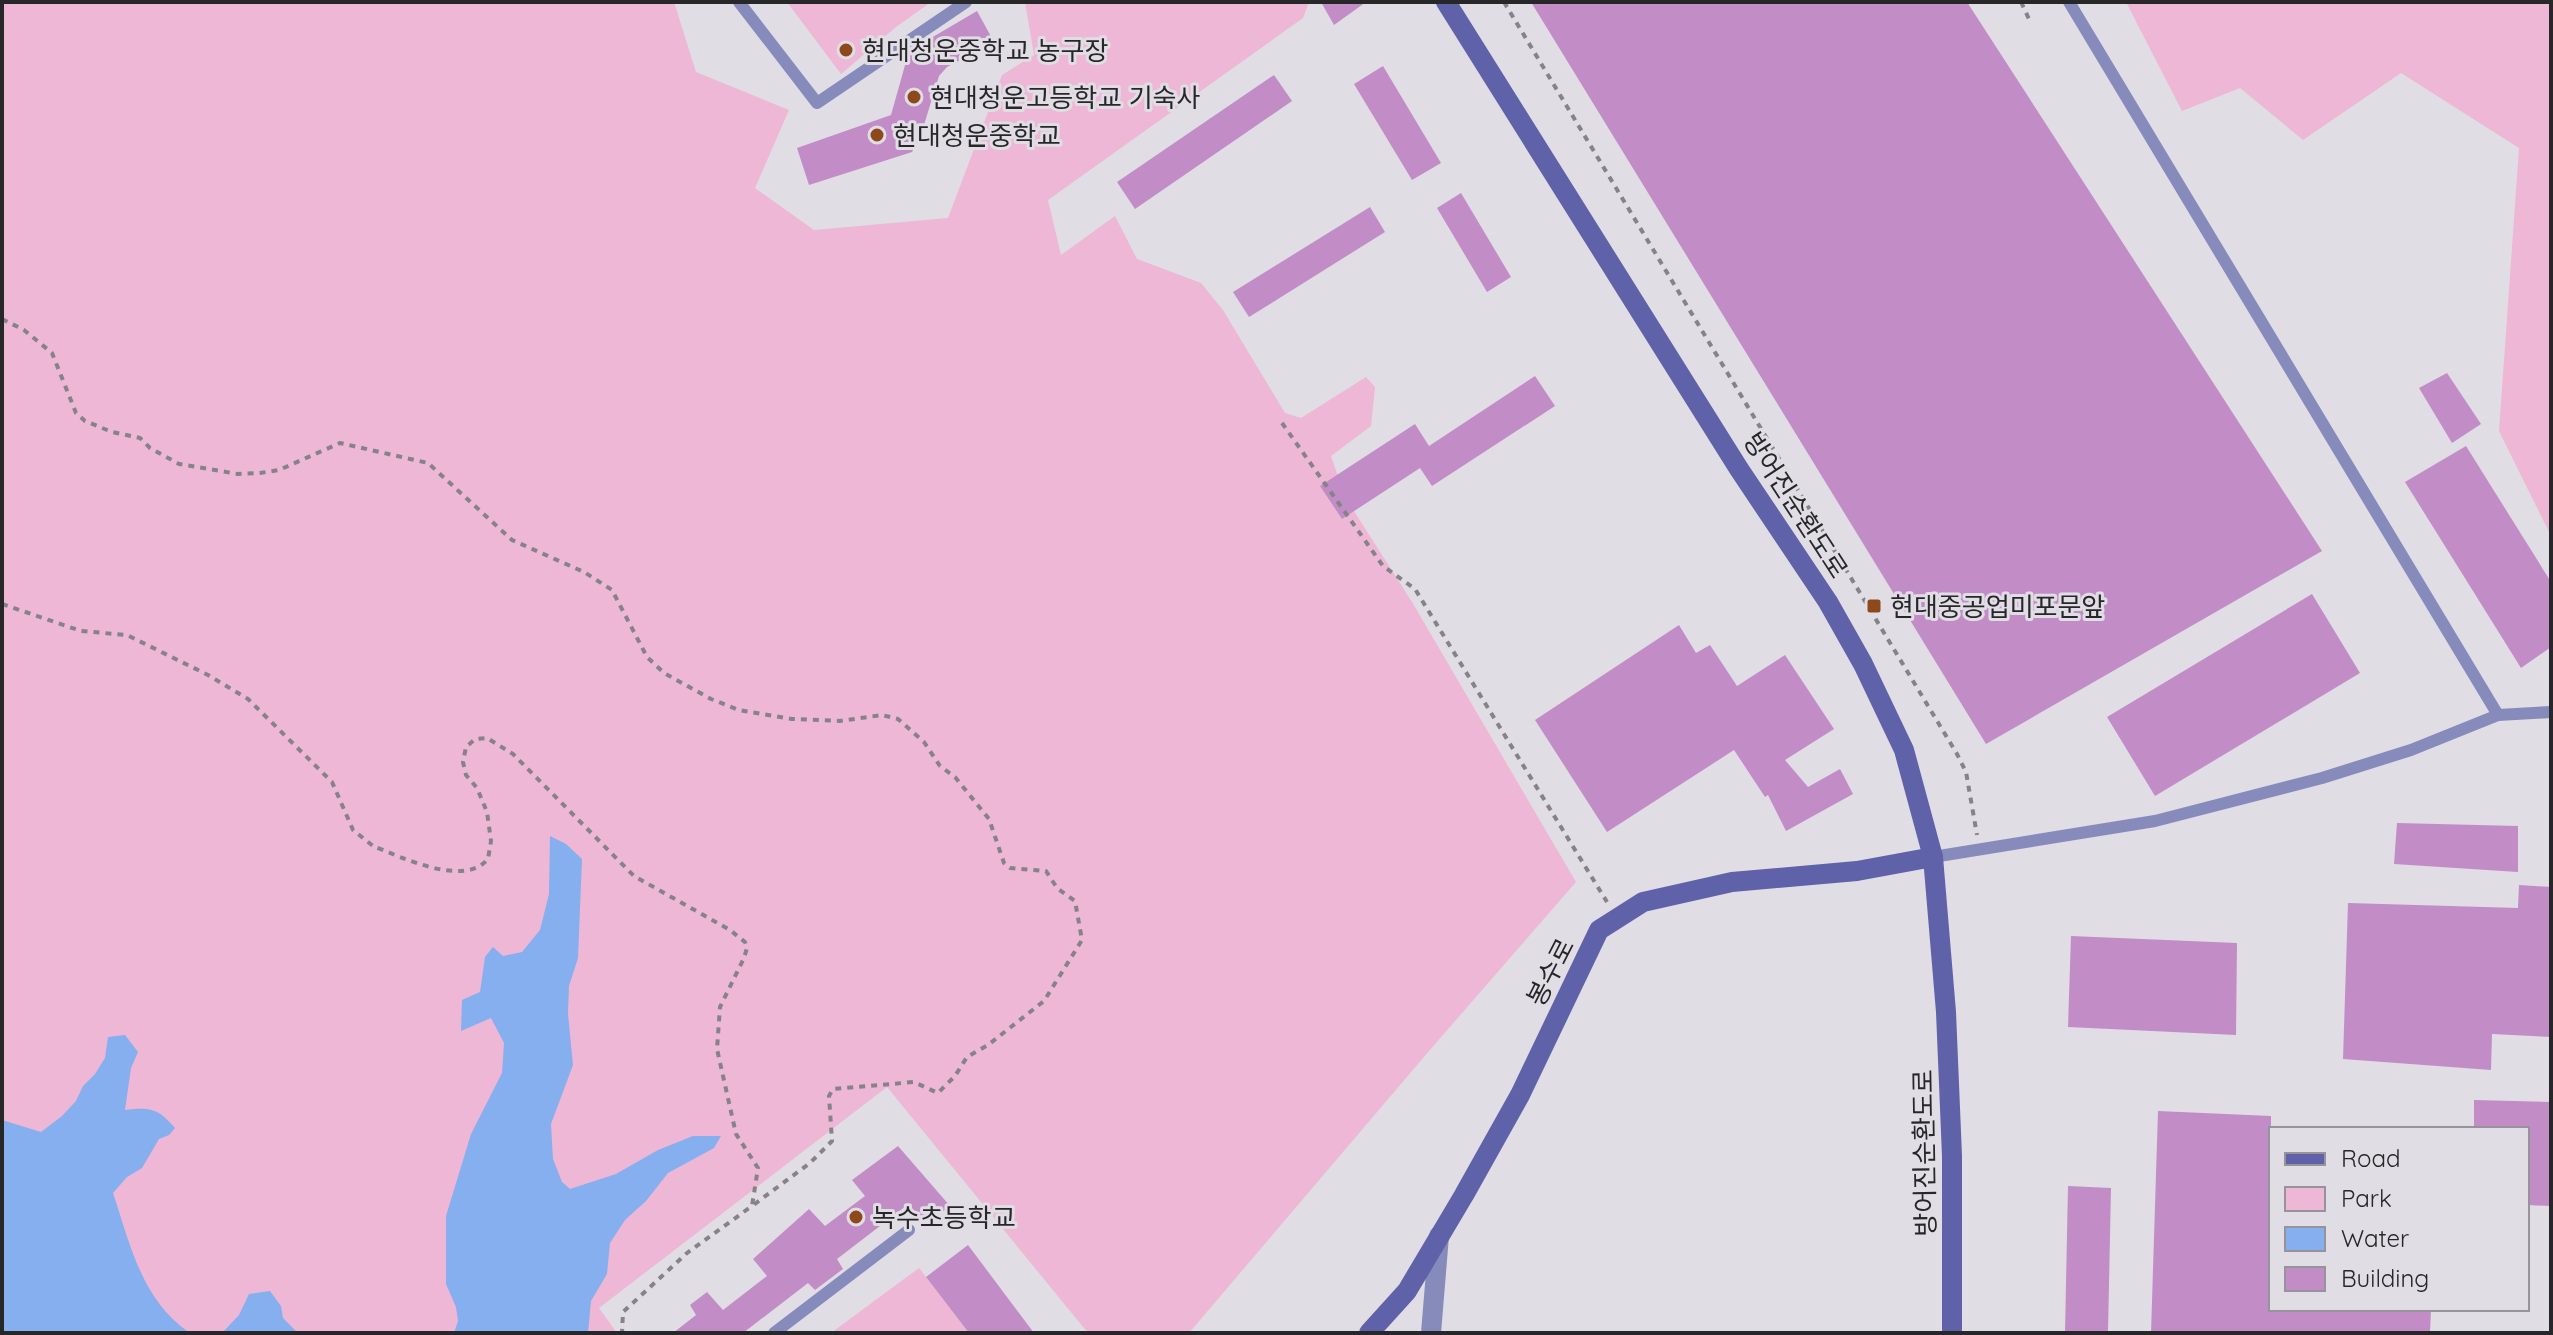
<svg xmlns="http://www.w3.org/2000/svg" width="2553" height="1335" font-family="Quicksand,'Noto Sans KR',sans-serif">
<rect width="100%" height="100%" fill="#e0dde5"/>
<g fill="#eeb7d5">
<path d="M2,2H674L696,72L789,110L755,188L814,230L948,218L1002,75L1034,55L1025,2H1309L1303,18L1048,200L1061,255L1115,216L1137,259L1201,283L1223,310L1285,413L1301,418L1366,377L1375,387L1371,426L1331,456L1345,497L1412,602L1576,882L1429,1051L1189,1333H1088L887,1087L599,1308L617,1333H2Z"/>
<path d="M787,2H931L896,27L841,74Z"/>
<path d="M2126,2H2551V536L2499,431L2519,148L2401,73L2303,140L2240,88L2182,111Z"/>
<path d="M919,1268L969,1333H831Z"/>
</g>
<g fill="#85afee">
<path d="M550,836L566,844L582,859L578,958L569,986L568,1014L573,1065L551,1124L553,1159L562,1182L570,1189L616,1174L658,1150L693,1136H721L714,1148L668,1173L646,1201L625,1220L610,1243L607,1274L591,1301L588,1333H454L458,1321L456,1307L446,1284V1216L471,1134L502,1073L504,1043L491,1018L461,1031L462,1000L480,992L485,957L493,947L503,956L522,952L540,930L549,894Z"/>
<path d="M125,1035L138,1052L131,1068L125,1110C150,1107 158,1108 175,1128L169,1135L159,1139L142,1168L127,1177L113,1193C130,1244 142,1301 190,1333H2V1120L41,1132L62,1116L76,1101L83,1086L95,1074L105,1058L108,1037Z"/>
<path d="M270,1291L281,1306L283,1318L298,1333H222L239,1315L249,1294Z"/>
</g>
<g fill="#c28cc7">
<path d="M1321,2H1366L1334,25Z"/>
<path d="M1531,2H1967L2322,551L1986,744Z"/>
<path d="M977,11L994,42L947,67L939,76L920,138L912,152L809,185L797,148L891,115L909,51Z"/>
<path d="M1383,66L1441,163L1412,180L1354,84Z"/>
<path d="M1274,75L1292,101L1135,209L1117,182Z"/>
<path d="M1461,193L1511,277L1487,292L1437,208Z"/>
<path d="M1370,207L1385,232L1249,317L1233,292Z"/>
<path d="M2447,373L2481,424L2452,443L2419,388Z"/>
<path d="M1535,376L1555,406L1432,486L1420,468L1342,519L1320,486L1415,424L1429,446Z"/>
<path d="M2466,446L2551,582V647L2521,668L2405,482Z"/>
<path d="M2312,594L2360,673L2155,796L2107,717Z"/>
<path d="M1679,625L1696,653L1710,645L1737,686L1785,655L1834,729L1785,760L1808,787L1840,769L1853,794L1786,831L1768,795L1765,797L1734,750L1607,832L1535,720Z"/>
<path d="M2397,823L2518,826V872L2394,864Z"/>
<path d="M2519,885L2551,887V1037L2492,1034L2491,1070L2343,1059L2348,903L2518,908Z"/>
<path d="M2071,936L2237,943L2236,1035L2068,1027Z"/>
<path d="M2474,1100L2551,1102V1206L2527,1205V1129H2474Z"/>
<path d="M2158,1111L2271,1116V1309H2431L2430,1333H2151Z"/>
<path d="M898,1146L950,1206L924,1226L906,1206L837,1259L843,1269L815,1290L808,1283L743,1333H673L696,1315L690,1305L707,1292L723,1310L767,1276L753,1259L809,1209L825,1226L865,1196L852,1180Z"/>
<path d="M2068,1186L2111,1188L2108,1333H2065Z"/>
<path d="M968,1245L1034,1333H969L926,1277Z"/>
</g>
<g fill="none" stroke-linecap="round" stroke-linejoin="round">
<g stroke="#858389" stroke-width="4" stroke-dasharray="6 6" stroke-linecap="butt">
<path d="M1504,2L1957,754L1966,772L1977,835"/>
<path d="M2021,2L2029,19"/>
<path d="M2,319L24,330L52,353L76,413L85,421L112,432L140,438L150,448L179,464L238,474L260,473L279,470L340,443L428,463L512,540L584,572L612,590L647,657L664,673L711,699L739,710L792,719L840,721L882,715L898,719L924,742L940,766L955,777L989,819L1004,863L1010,868L1046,871L1057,888L1075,901L1082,940L1044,1001L988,1045L967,1057L955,1076L938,1093L914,1082L833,1089L829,1096L832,1141L810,1163L752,1206"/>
<path d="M1282,423L1383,566L1415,589L1607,902"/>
<path d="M2,604L81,631L127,635L208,675L248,699L332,782L353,830L373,846C401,857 464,888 488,859L491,841L487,812L477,788L466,775L463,762L466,747L475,739L487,738L513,754L634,876L730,930L745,942L747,948L744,958L720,1007L717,1049L736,1134L758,1168L752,1206L687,1253L623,1312L622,1333"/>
</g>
<g stroke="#878bbc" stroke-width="12">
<path d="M739,2L817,103L966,2"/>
<path d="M2069,2L2498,715"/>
<path d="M1933,857L2155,821L2322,778L2411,750L2498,715L2551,712"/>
<path d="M774,1333L909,1230"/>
</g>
<path stroke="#878bbc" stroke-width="20" d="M1431,1333L1439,1236"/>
<g stroke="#5f62a9" stroke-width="20">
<path d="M1446,2L1739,469L1828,602L1863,664L1904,750L1933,857L1946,1012L1952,1156V1333"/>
<path d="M1369,1333L1407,1291L1464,1195L1520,1095L1599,930L1643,902L1732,882L1857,871L1933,857"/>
</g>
</g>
<g fill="#8d491c" stroke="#e0dde5" stroke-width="3">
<circle cx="846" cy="50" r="8"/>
<circle cx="914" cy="97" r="8"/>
<circle cx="877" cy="135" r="8"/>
<rect x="1866" y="598" width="16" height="16" rx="4"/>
<circle cx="856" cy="1217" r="8"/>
</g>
<g text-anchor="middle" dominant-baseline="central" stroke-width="6" stroke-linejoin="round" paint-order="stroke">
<g font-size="26" fill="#272629" stroke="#e0dde5" text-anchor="start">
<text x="862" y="50">현대청운중학교 농구장</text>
<text x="930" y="97">현대청운고등학교 기숙사</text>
<text x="893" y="135">현대청운중학교</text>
<text x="1890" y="606">현대중공업미포문앞</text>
<text x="872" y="1217">녹수초등학교</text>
</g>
<g font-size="26" fill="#272629" stroke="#e0dde5">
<text transform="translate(1796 505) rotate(57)">방어진순환도로</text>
<text transform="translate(1550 972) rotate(-63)">봉수로</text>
<text transform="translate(1924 1153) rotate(-91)">방어진순환도로</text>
</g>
</g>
<rect width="2553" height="1335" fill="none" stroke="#272629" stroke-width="8"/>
<rect x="2269" y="1127" width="260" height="184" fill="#e0dde5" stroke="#96949a" stroke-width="2"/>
<rect x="2285" y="1153" width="40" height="12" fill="#5f62a9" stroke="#96949a" stroke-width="2"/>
<text x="2341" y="1167" font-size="24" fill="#272629">Road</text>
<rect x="2285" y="1187" width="40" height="24" fill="#eeb7d5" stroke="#96949a" stroke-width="2"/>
<text x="2341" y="1207" font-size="24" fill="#272629">Park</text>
<rect x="2285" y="1227" width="40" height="24" fill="#85afee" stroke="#96949a" stroke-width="2"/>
<text x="2341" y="1247" font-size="24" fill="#272629">Water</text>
<rect x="2285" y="1267" width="40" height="24" fill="#c28cc7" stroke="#96949a" stroke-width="2"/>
<text x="2341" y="1287" font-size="24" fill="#272629">Building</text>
</svg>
